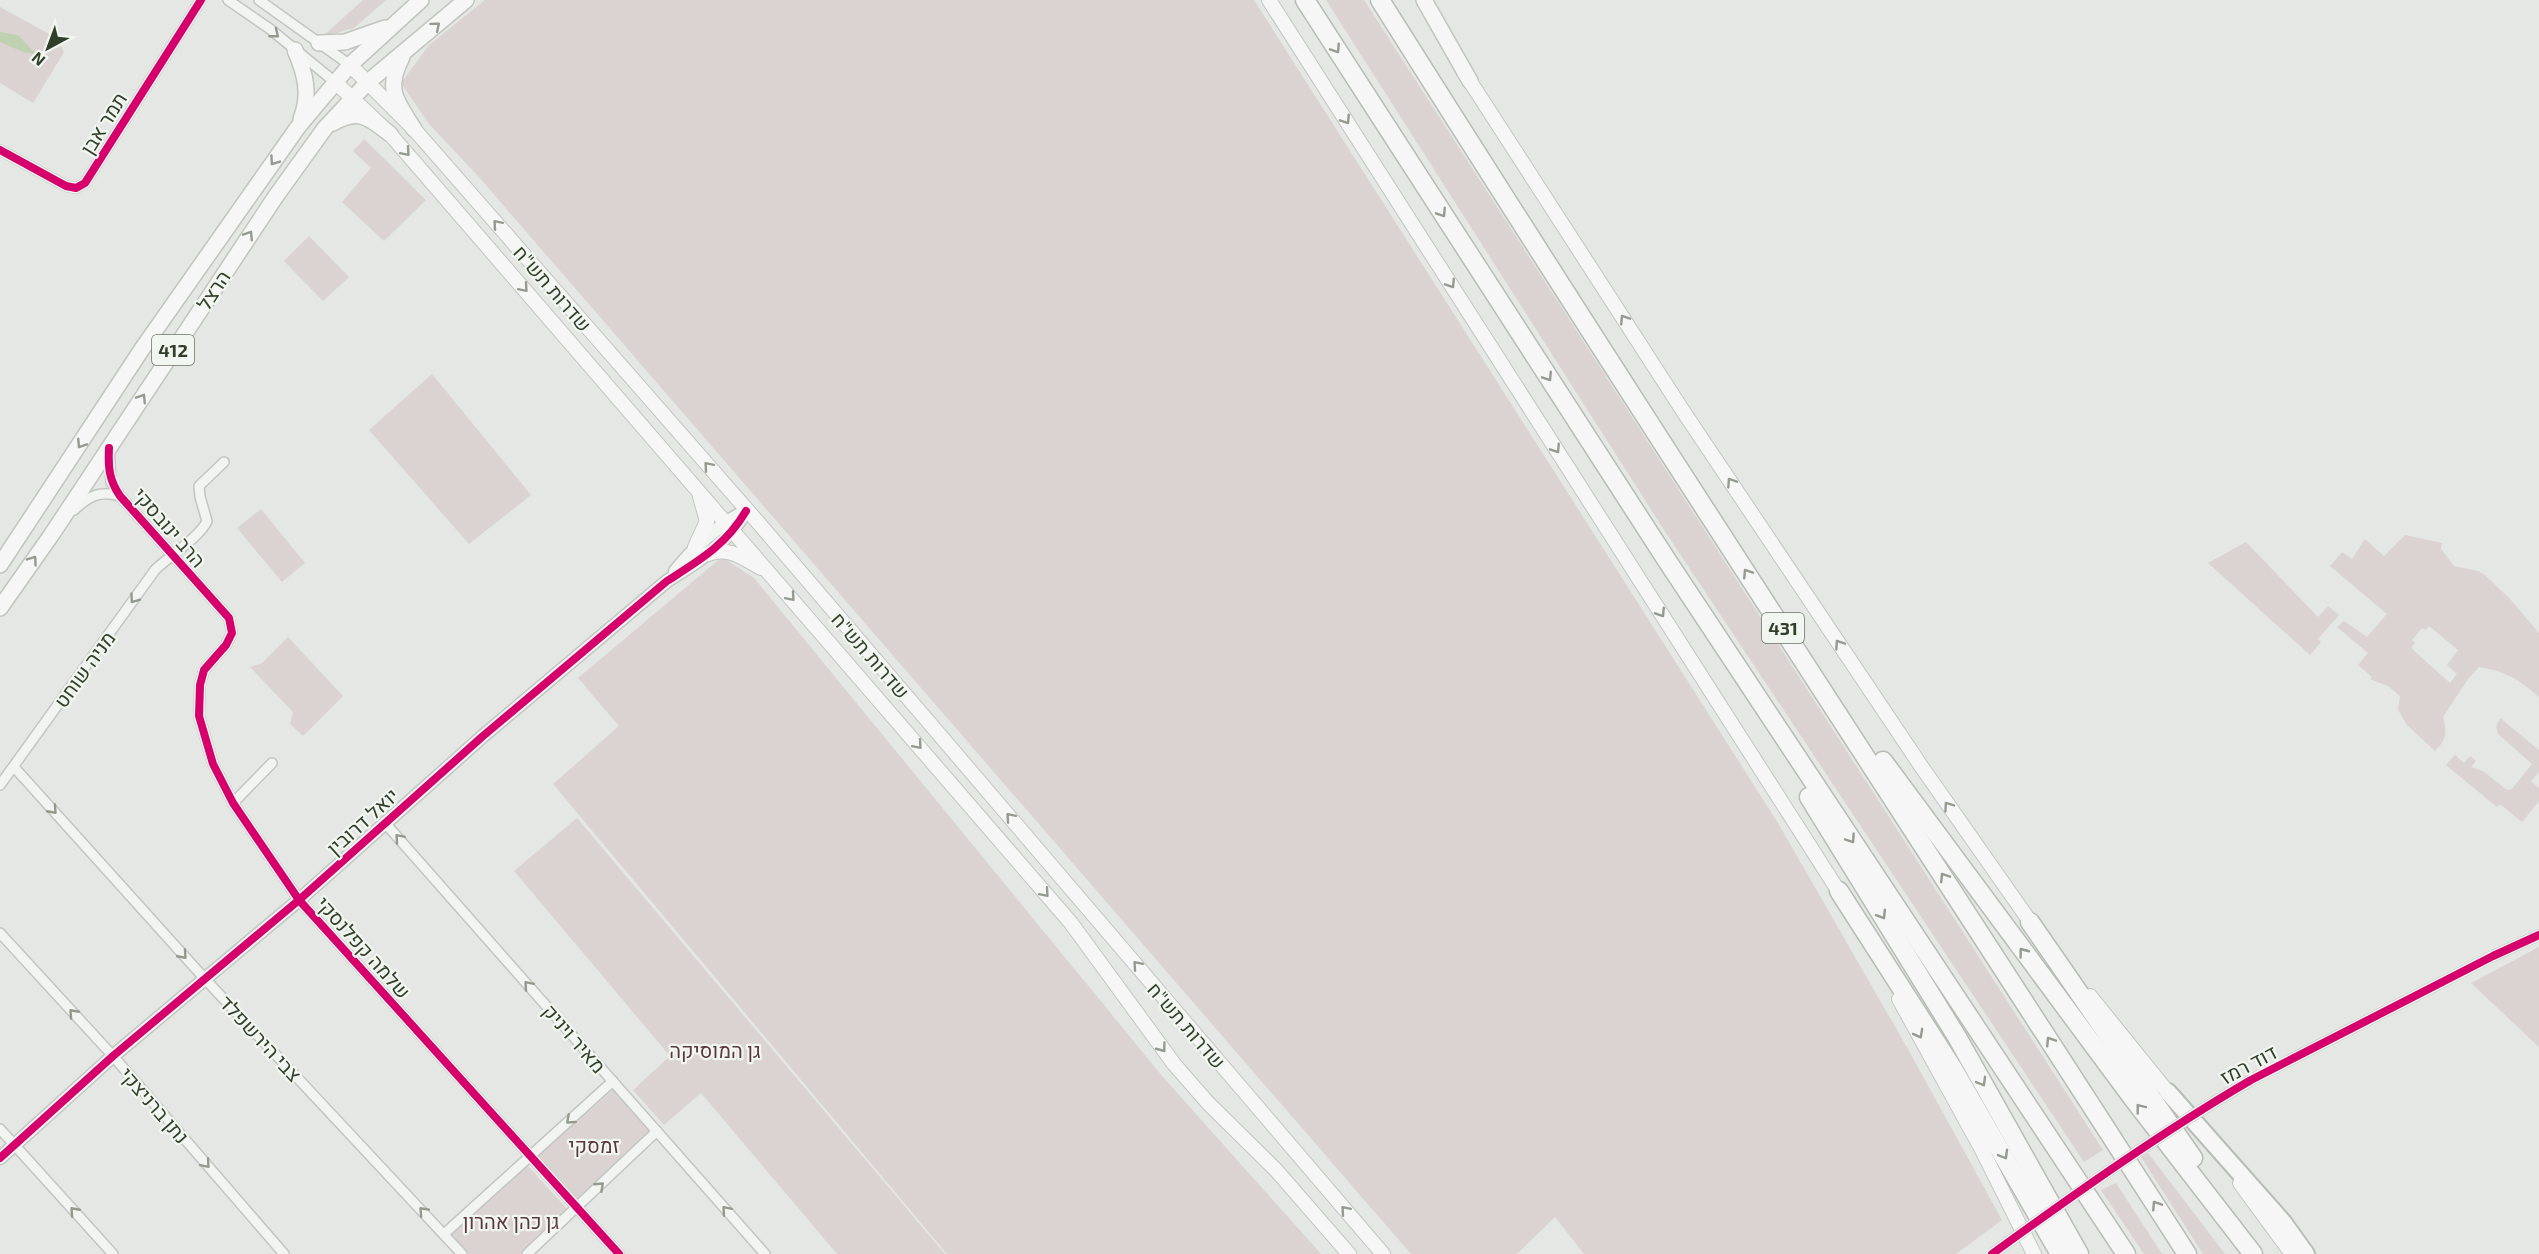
<svg xmlns="http://www.w3.org/2000/svg" width="2539" height="1254" font-family="'Exo 2',Heebo,sans-serif">
<rect width="100%" height="100%" fill="#e4e7e3"/>
<g fill="#dad3d2" fill-rule="evenodd">
<path d="M363,0H386L354,28L322,37Z"/>
<path d="M485,0H1254L1778,823L1909,1051L2002,1220L1956,1254H1584L1555,1217L1517,1254H1411L478,176L429,124L401,83L429,45Z"/>
<path d="M1326,0H1364L2103,1150L2084,1162L1666,533Z"/>
<path d="M0,7L53,36L58,40L64,52L33,103L0,83Z"/>
<path d="M364,139L426,200L384,241L342,202L371,168L353,151Z"/>
<path d="M309,236L349,277L323,301L284,261Z"/>
<path d="M432,374L531,495L469,544L369,430Z"/>
<path d="M261,509L305,563L282,582L237,528Z"/>
<path d="M2405,535L2442,543L2441,549L2454,566L2478,571L2486,576L2510,599L2539,633V697C2517,678 2507,672 2479,667L2468,679L2443,717C2447,733 2447,739 2435,751L2407,725L2398,710L2400,696L2388,686L2370,679L2372,677L2358,665L2368,653L2337,627L2344,621L2367,637L2387,614L2330,566L2342,552L2352,559L2365,539L2384,556ZM2429,626L2458,650L2447,665L2457,674L2450,683L2411,648L2415,643L2412,640L2422,628L2426,630Z"/>
<path d="M2246,542L2318,617L2328,606L2339,615L2318,639L2321,642L2310,655L2208,563Z"/>
<path d="M722,557L754,578L1163,1077L1321,1254H947L553,784L619,726L578,678Z"/>
<path d="M288,637L343,696L303,736L290,724L293,712L250,667L262,663Z"/>
<path d="M2500,718L2539,750V772L2531,781L2539,788V801L2522,822L2500,804L2497,807L2446,765L2455,755L2464,763L2470,756L2476,761L2471,767L2483,771L2507,790L2512,789L2532,764L2498,734L2496,727Z"/>
<path d="M577,818L945,1254H837L701,1093L664,1125L633,1090L670,1056L514,871Z"/>
<path d="M2539,947V1047L2471,983Z"/>
<path d="M613,1090L652,1133L576,1201L537,1157Z"/>
<path d="M2148,1153L2222,1250L2225,1254H2203L2141,1157Z"/>
<path d="M527,1165L568,1210L520,1254H469L451,1234Z"/>
<path d="M2116,1183L2162,1254H2144L2101,1190Z"/>
</g>
<path fill="#c0d1b2" d="M0,32L18,35L36,54L23,52L0,42Z"/>
<g fill="none" stroke-linecap="round" stroke-linejoin="round">
<g stroke="#c2c5c1" stroke-width="12">
<g id="minor">
<path d="M228,0L270,29L335,82"/>
<path d="M259,0L350,65"/>
<path d="M0,150L66,186L76,188L85,183L201,0"/>
<path d="M109,450L111,482L120,496L229,618L232,633L226,645L204,670L200,685L199,716L213,764L233,803L299,900L619,1254"/>
<path d="M74,510C89,496 100,490 120,496"/>
<path d="M14,767L205,979L462,1254"/>
<path d="M0,785L155,570C169,556 200,537 207,521L200,497L199,486L224,462"/>
<path d="M233,803L272,763"/>
<path d="M385,823L765,1254"/>
<path d="M0,933L113,1056L284,1254"/>
<path d="M2251,1080L2493,956L2539,935"/>
<path d="M0,1129L113,1254"/>
<path d="M444,1234L613,1081"/>
<path d="M527,1254L657,1131"/>
</g>
</g>
<g stroke="#c2c5c1" stroke-width="15">
<g id="tertiary">
<path d="M675,571C696,546 717,525 746,511"/>
<path d="M0,1158L113,1056L299,900L483,736L667,581C700,560 726,545 746,511"/>
</g>
</g>
<g stroke="#c2c5c1" stroke-width="16">
<g id="secondary">
<path d="M1269,0L1843,898"/>
<path d="M350,65L414,129L762,527L1383,1254"/>
<path d="M1464,72L1683,411L1921,766L2036,930"/>
<path d="M335,82L390,134L1071,923L1174,1064L1208,1103L1276,1170L1349,1254"/>
<path d="M695,547L707,521L700,497"/>
<path d="M708,554C728,546 743,558 761,568"/>
<path d="M2090,996L2174,1100"/>
<path d="M1899,999L1981,1148L2034,1254"/>
<path d="M2240,1183L2292,1254"/>
</g>
</g>
<g stroke="#c1c5be" stroke-width="18">
<g id="primary">
<path d="M1424,0L1470,81"/>
<path d="M319,43L345,42L385,28"/>
<path d="M295,50C305,73 311,94 301,119"/>
<path d="M402,57C385,90 396,100 414,129"/>
<path d="M333,123C359,108 368,117 390,134"/>
<path d="M0,565L142,349L298,127L350,65L421,0"/>
<path d="M0,608L52,534L276,196L325,128L368,82L466,0"/>
</g>
</g>
<g stroke="#b7bcb5" stroke-width="20">
<path id="trunk" d="M2168,1092L2283,1222L2306,1254"/>
</g>
<g stroke="#b7bcb5" stroke-width="21">
<g id="motorway">
<path d="M1305,0L1666,559L2126,1254"/>
<path d="M1380,0C1645,421 1918,836 2187,1254"/>
<path d="M1883,761L2134,1100L2253,1254"/>
<path d="M1809,797L1957,1037L2079,1254"/>
<path d="M1839,891L1952,1067L2060,1254"/>
<path d="M2030,922L2193,1158"/>
</g>
</g>
<use href="#minor" stroke="#f2f4f1" stroke-width="9"/>
<use href="#tertiary" stroke="#f2f4f1" stroke-width="12"/>
<use href="#secondary" stroke="#f6f6f6" stroke-width="14"/>
<use href="#primary" stroke="#f6f6f6" stroke-width="15"/>
<use href="#trunk" stroke="#f6f6f6" stroke-width="16"/>
<use href="#motorway" stroke="#f6f6f6" stroke-width="18"/>
<g stroke="#c2c5c1" stroke-width="12" stroke-linecap="butt">
<path id="minor-bridge" d="M1992,1254C2076,1193 2162,1132 2251,1080"/>
</g>
<use href="#minor-bridge" stroke="#f2f4f1" stroke-width="9"/>
<g stroke="#f2f6f0" stroke-width="11">
<g id="cycleway">
<path d="M0,150L66,186L76,188L85,183L201,0"/>
<path d="M109,448C108,467 109,480 120,496L229,618L232,633L226,645L204,670L200,685L199,716L213,764L233,803L299,900L619,1254"/>
<path d="M0,1158L113,1056L299,900L483,736L667,581C700,560 726,545 746,511"/>
<path d="M1992,1254C2076,1193 2162,1132 2251,1080L2493,956L2539,935"/>
</g>
</g>
<use href="#cycleway" stroke="#d6006c" stroke-width="8"/>
</g>
<defs><path id="oneway-chevron" d="M-2-3.5L2.5 0L-2 3.5" fill="none" stroke-width="1.6" stroke-linecap="round" stroke-linejoin="round" transform="scale(1.5)"/></defs>
<g stroke="#949a90">
<use href="#oneway-chevron" transform="translate(436 26) rotate(-40)"/>
<use href="#oneway-chevron" transform="translate(1336 49) rotate(57)"/>
<use href="#oneway-chevron" transform="translate(1346 120) rotate(57)"/>
<use href="#oneway-chevron" transform="translate(406 152) rotate(49)"/>
<use href="#oneway-chevron" transform="translate(274 161) rotate(125)"/>
<use href="#oneway-chevron" transform="translate(1442 213) rotate(57)"/>
<use href="#oneway-chevron" transform="translate(497 224) rotate(-131)"/>
<use href="#oneway-chevron" transform="translate(249 235) rotate(-57)"/>
<use href="#oneway-chevron" transform="translate(1451 284) rotate(57)"/>
<use href="#oneway-chevron" transform="translate(524 288) rotate(49)"/>
<use href="#oneway-chevron" transform="translate(1624 319) rotate(-123)"/>
<use href="#oneway-chevron" transform="translate(1548 377) rotate(57)"/>
<use href="#oneway-chevron" transform="translate(142 398) rotate(-57)"/>
<use href="#oneway-chevron" transform="translate(81 444) rotate(123)"/>
<use href="#oneway-chevron" transform="translate(1556 449) rotate(57)"/>
<use href="#oneway-chevron" transform="translate(708 466) rotate(-131)"/>
<use href="#oneway-chevron" transform="translate(1731 482) rotate(-124)"/>
<use href="#oneway-chevron" transform="translate(33 560) rotate(-55)"/>
<use href="#oneway-chevron" transform="translate(1747 573) rotate(-123)"/>
<use href="#oneway-chevron" transform="translate(791 597) rotate(49)"/>
<use href="#oneway-chevron" transform="translate(1661 613) rotate(57)"/>
<use href="#oneway-chevron" transform="translate(1839 644) rotate(-124)"/>
<use href="#oneway-chevron" transform="translate(918 745) rotate(49)"/>
<use href="#oneway-chevron" transform="translate(1948 806) rotate(-125)"/>
<use href="#oneway-chevron" transform="translate(1010 817) rotate(-131)"/>
<use href="#oneway-chevron" transform="translate(1851 839) rotate(56)"/>
<use href="#oneway-chevron" transform="translate(1944 877) rotate(-123)"/>
<use href="#oneway-chevron" transform="translate(1045 893) rotate(49)"/>
<use href="#oneway-chevron" transform="translate(1882 915) rotate(58)"/>
<use href="#oneway-chevron" transform="translate(2023 952) rotate(-127)"/>
<use href="#oneway-chevron" transform="translate(1137 965) rotate(-131)"/>
<use href="#oneway-chevron" transform="translate(1919 1034) rotate(61)"/>
<use href="#oneway-chevron" transform="translate(2050 1041) rotate(-123)"/>
<use href="#oneway-chevron" transform="translate(1162 1048) rotate(53)"/>
<use href="#oneway-chevron" transform="translate(1982 1082) rotate(60)"/>
<use href="#oneway-chevron" transform="translate(2140 1108) rotate(-128)"/>
<use href="#oneway-chevron" transform="translate(2004 1155) rotate(60)"/>
<use href="#oneway-chevron" transform="translate(2156 1205) rotate(-123)"/>
<use href="#oneway-chevron" transform="translate(1345 1210) rotate(-131)"/>
</g>
<g stroke="#929a8e">
<use href="#oneway-chevron" transform="translate(275 34) rotate(38)"/>
<use href="#oneway-chevron" transform="translate(134 599) rotate(126)"/>
<use href="#oneway-chevron" transform="translate(53 810) rotate(48)"/>
<use href="#oneway-chevron" transform="translate(399 838) rotate(-131)"/>
<use href="#oneway-chevron" transform="translate(183 955) rotate(48)"/>
<use href="#oneway-chevron" transform="translate(528 985) rotate(-131)"/>
<use href="#oneway-chevron" transform="translate(73 1013) rotate(-132)"/>
<use href="#oneway-chevron" transform="translate(570 1120) rotate(138)"/>
<use href="#oneway-chevron" transform="translate(206 1164) rotate(49)"/>
<use href="#oneway-chevron" transform="translate(600 1186) rotate(-43)"/>
<use href="#oneway-chevron" transform="translate(726 1210) rotate(-131)"/>
<use href="#oneway-chevron" transform="translate(74 1211) rotate(-132)"/>
<use href="#oneway-chevron" transform="translate(423 1211) rotate(-133)"/>
</g>
<g text-anchor="middle" dominant-baseline="central" stroke-width="4.5" stroke-linejoin="round" paint-order="stroke">
<g fill="#f2f6f0" stroke="#6b7665" stroke-width="1.5">
<rect x="152" y="335" width="42" height="30" rx="4.5"/>
<rect x="1762" y="613" width="42" height="30" rx="4.5"/>
</g>
<g font-size="18" font-weight="bold" fill="#313f2a">
<text x="173" y="350">412</text>
<text x="1783" y="628">431</text>
</g>
<g font-size="20" fill="#313f2a" stroke="#f2f6f0">
<text transform="translate(103 123) rotate(-58)">תמר אבן</text>
<text transform="translate(553 288) rotate(49)">שדרות תש"ח</text>
<text transform="translate(213 290) rotate(-57)">הרצל</text>
<text transform="translate(170 527) rotate(49)">הרב ינובסקי</text>
<text transform="translate(871 655) rotate(49)">שדרות תש"ח</text>
<text transform="translate(84 669) rotate(-54)">מניה שוחט</text>
<text transform="translate(362 821) rotate(-42)">יואל דרובין</text>
<text transform="translate(364 947) rotate(48)">שלמה קפלנסקי</text>
<text transform="translate(1187 1025) rotate(49)">שדרות תש"ח</text>
<text transform="translate(261 1038) rotate(47)">צבי הירשפלד</text>
<text transform="translate(575 1038) rotate(49)">מאיר ויניק</text>
<text transform="translate(2248 1064) rotate(-28)">דוד רמז</text>
<text transform="translate(155 1105) rotate(49)">נתן ברניצקי</text>
</g>
<g font-size="20" fill="#5a383d" stroke="#f2f6f0">
<text x="715" y="1050">גן המוסיקה</text>
<text x="594" y="1145">זמסקי</text>
<text x="511" y="1221">גן כהן אהרון</text>
</g>
</g>
<g transform="translate(48 48) rotate(221)" stroke="#f2f6f0" stroke-width="4.5" paint-order="stroke">
<path d="M0-4.5L10 22L0 15L-10 22Z" fill="#313f2a"/>
<text y="-9" font-size="16" font-weight="bold" text-anchor="middle" fill="#313f2a">N</text>
</g>
</svg>
